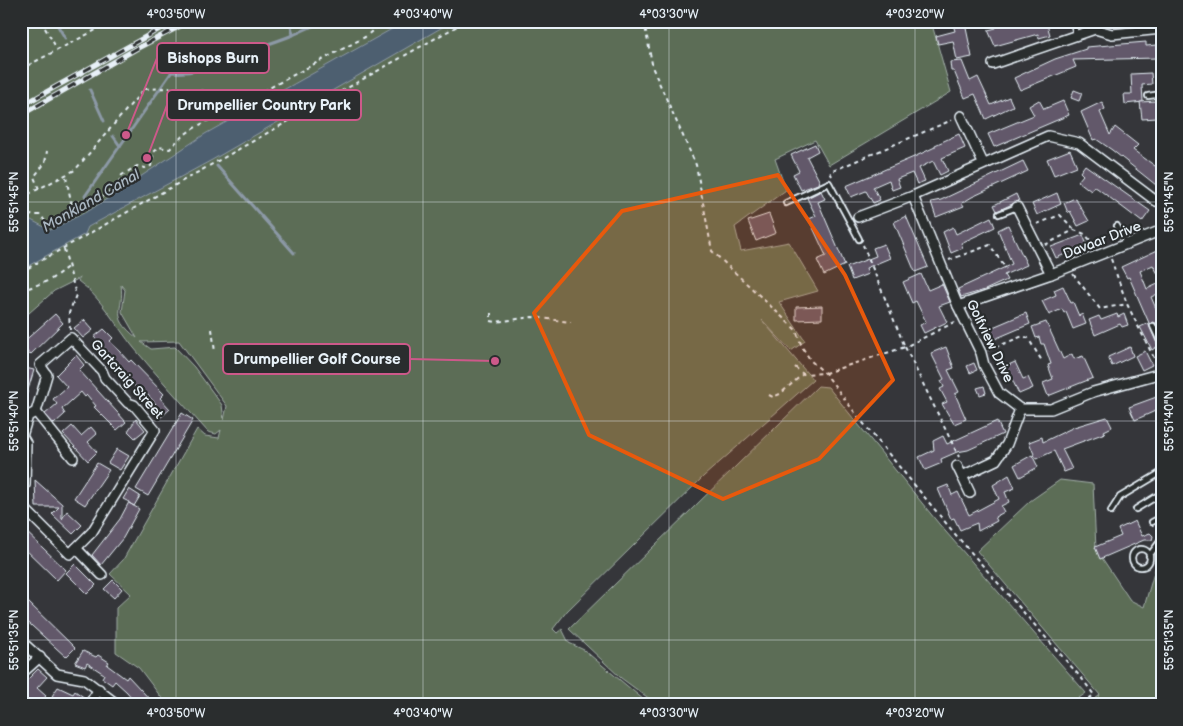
<svg xmlns="http://www.w3.org/2000/svg" width="1183" height="726" font-family="'Balsamiq Sans',sans-serif">
<rect width="100%" height="100%" fill="#35363a"/>
<filter id="ink" filterUnits="userSpaceOnUse"><feTurbulence type="fractalNoise" baseFrequency=".02" numOctaves="2"/><feDisplacementMap in="SourceGraphic" scale="10" xChannelSelector="R" yChannelSelector="G"/><feConvolveMatrix kernelMatrix="1 2 1 2 8 2 1 2 1" color-interpolation-filters="sRGB"/></filter>
<g filter="url(#ink)">
<g fill="#5c6d57" stroke="#a2afa8" fill-rule="evenodd">
<path d="M21,21H931L951,92L829,165L815,140L775,159L786,190L735,227L741,251L789,242L818,291L779,302L805,341L791,351L762,320L813,380L704,476L567,611L553,629L557,633L562,629L569,643L584,650L650,705H167L139,668L116,652V608L131,594L110,574L123,560L197,429L205,436L219,438L221,430L216,434L208,432C183,404 158,377 134,348C116,326 101,297 78,281L80,278L54,291L21,320ZM121,285L125,290L122,312L137,338C108,315 125,311 121,285ZM179,341L227,406L224,420L222,405L194,367L175,347L151,349L141,342Z"/>
<path d="M818,386L828,387L939,524L1086,693L1069,705H658L621,678L569,629Z"/>
<path d="M1060,480L1093,484L1096,549L1130,600L1144,607L1158,559L1162,555V705H1088L1100,695L977,551L1030,501Z"/>
</g>
<path fill="#4e5f70" stroke="#8c99a6" d="M406,21H453L212,160L88,227L85,234L21,270L23,225L31,220L50,230L90,210L205,134Z"/>
<g fill="none" stroke-linecap="round" stroke-linejoin="round">
<g stroke="#8c99a6" stroke-width="3">
<path d="M55,21L65,38"/>
<path d="M293,35L324,21"/>
<path d="M178,72H171C201,75 215,62 241,53C259,47 276,42 293,35L290,21"/>
<path d="M90,90L104,121"/>
<path d="M113,136L120,146"/>
<path d="M217,166L294,253"/>
<path d="M85,196L192,43"/>
</g>
</g>
<g fill="#62596a" stroke="#e8f1f8">
<path d="M952,21H980V23L966,28L972,57L957,60L953,41L938,44L936,36L955,31Z"/>
<path d="M994,21H1046L1050,35L1039,38L1038,34L995,46L988,30L996,28Z"/>
<path d="M1146,42V46L1157,45L1158,58L1073,60L1076,67L1020,90L1014,78L1055,59L1086,49V47Z"/>
<path d="M962,61L970,81L978,77L991,105L1009,97L1013,106L986,119L975,94L965,98L954,71H951L950,62Z"/>
<path d="M1151,73L1152,84L1142,85L1143,102L1125,104L1124,94H1132L1131,74Z"/>
<path d="M1074,90L1082,93L1079,101L1071,98Z"/>
<path d="M1039,100L1044,109L1063,101L1069,115L994,147L988,134L1034,115L1029,106Z"/>
<path d="M1156,101L1157,118L1142,119L1140,102Z"/>
<path d="M1102,102L1105,109L1100,112L1110,135L1115,127L1138,145L1133,150L1162,171V177L1156,185L1112,150L1096,139L1093,140L1081,112Z"/>
<path d="M959,134L965,148L942,158L948,171L940,175L933,161L919,168L925,181L917,184L912,173L897,179L900,187L892,190L889,180L873,187L880,200L873,203L866,191L851,197L846,186L914,157L935,147V145Z"/>
<path d="M815,144L818,151L807,157L819,180L818,184L801,190L793,174L799,171L791,155Z"/>
<path d="M1070,150L1077,166L1054,175L1047,159Z"/>
<path d="M1023,161L1028,171L972,197L962,203L964,206L936,217L931,202L941,200Z"/>
<path d="M1085,165L1150,211L1142,222L1097,188L1094,187L1091,191L1078,181L1083,175L1080,172Z"/>
<path d="M821,191L825,199L818,202L845,265L824,275L817,260L826,256L809,219L816,216L807,198Z"/>
<path d="M1057,193L1061,204L1037,215L1032,204Z"/>
<path d="M1016,194L1019,201L997,211L994,205Z"/>
<path d="M1075,198L1089,221L1078,226L1070,211L1068,213L1064,203Z"/>
<path d="M769,214L776,233L756,241L748,221Z"/>
<path d="M906,216L928,267L915,272L894,222Z"/>
<path d="M991,217L995,227L961,243L963,248L951,253L943,232L953,227L956,234Z"/>
<path d="M1008,225L1027,265L1004,275L1007,280L985,290L961,297L958,289L1012,264L998,230Z"/>
<path d="M1083,235L1087,245L1056,258L1051,247Z"/>
<path d="M884,244L890,258L866,268L868,274L852,280L847,267L876,256L873,248Z"/>
<path d="M1162,248V281L1153,265L1140,271L1147,289L1162,282V292L1151,297L1162,322V335L1156,323L1152,322L1149,325L1158,346L1152,350L1140,327L1149,323L1129,277L1127,278L1121,267Z"/>
<path d="M921,274L928,290L942,284L950,302L939,306L947,322L924,333L920,325L926,322L916,301L912,303L903,282Z"/>
<path d="M1063,286L1071,303L1073,302L1079,316L1082,314L1086,324L1073,329L1066,312L1064,313L1062,309L1049,315L1042,301L1056,295L1054,290Z"/>
<path d="M822,306V319L796,320V307Z"/>
<path d="M1026,313L1030,324L990,341L986,330Z"/>
<path d="M55,314L63,323L30,355L21,344Z"/>
<path d="M1117,314L1118,317L1124,314L1128,325L1122,327L1120,324L1095,335L1089,320L1099,316L1101,320Z"/>
<path d="M84,320L93,330L83,338L74,328Z"/>
<path d="M1046,322L1063,359L1072,354L1074,359L1083,356L1093,378L1048,396L1043,383L1053,379L1048,365L1051,364L1044,344H1041L1039,337L1036,338L1032,327Z"/>
<path d="M104,329L113,338L110,341L129,362L131,360L164,394L160,398L170,409L160,418L152,408L156,404L143,390L140,392L116,365L114,367L103,354L107,351L94,337Z"/>
<path d="M946,347L954,368L948,370L959,392L955,394L966,419L954,424L942,404L947,402L940,389L944,387L941,381L944,379L931,353Z"/>
<path d="M1130,347L1133,356L1112,366L1108,357Z"/>
<path d="M1145,351L1152,365L1142,370L1135,356Z"/>
<path d="M76,355L84,365L79,370L126,422L117,430L94,407L96,406L87,395L85,397L81,392L62,409L65,414L54,424L45,414L57,404L53,399L67,387L56,375Z"/>
<path d="M1015,362L1023,379L1028,377L1033,388L1019,394L1011,377L1007,379L1002,368Z"/>
<path d="M974,363L977,370L970,373L967,366Z"/>
<path d="M21,367L34,370L24,403H21Z"/>
<path d="M984,386L986,393L980,395L977,388Z"/>
<path d="M1162,395V408L1135,420L1129,407Z"/>
<path d="M182,413L193,420L148,496L136,489Z"/>
<path d="M1107,417L1112,427L1104,431L1105,433L1062,449L1072,469L1064,472L1054,451L1036,459L1029,442L1042,437L1043,442L1074,427Z"/>
<path d="M136,419L145,430L135,438L128,431Z"/>
<path d="M997,421L1003,434L968,450L957,452L941,459L942,463L925,470L919,457L934,450L933,441L943,436L947,444Z"/>
<path d="M72,426L81,436L91,427L97,434L88,442L97,452L88,461L63,434Z"/>
<path d="M117,449L129,456L120,470L108,463Z"/>
<path d="M1032,455L1038,467L1020,477L1014,465Z"/>
<path d="M97,463L109,470L85,505L74,498Z"/>
<path d="M1009,475L1015,488L1005,492L1009,502L1001,506L1004,512L995,517L997,521L978,531L977,523L960,530L954,518L951,519L938,489L948,485L952,495L958,492L969,515L999,499L993,485Z"/>
<path d="M35,480L62,504V519L67,511L82,525L73,534L52,514L59,507H36Z"/>
<path d="M129,489L140,496L134,506L129,503L139,509L123,538L101,565L92,555L120,519L129,502L123,499Z"/>
<path d="M1135,521L1142,536L1150,533L1153,536L1152,540H1144L1100,559L1095,547L1121,536L1118,529Z"/>
<path d="M21,527L66,570L57,580L21,545Z"/>
<path d="M75,564L96,585L87,594L66,573Z"/>
<path d="M113,580L122,589L114,598L104,589Z"/>
<path d="M28,602L75,648L66,657L21,616V609Z"/>
<path d="M83,651L96,657L98,655L109,662L107,665L126,679L128,676L155,705H138L127,692L115,681L112,685L102,678L104,674L87,663L85,667L75,663Z"/>
<path d="M38,669L47,677L37,688L46,696L37,705H21V686Z"/>
<path d="M58,687L73,694L75,691L85,698L81,705H71L65,700L62,703L52,696Z"/>
</g>
<g fill="none" stroke-linecap="round" stroke-linejoin="round">
<g stroke="#e8f1f8" stroke-width="8">
<g id="service">
<path d="M1073,21L1076,35"/>
<path d="M1148,96L1162,94"/>
<path d="M786,203L829,183L859,239"/>
<path d="M999,214L1017,207"/>
<path d="M1117,226L1127,245"/>
<path d="M1153,326L1162,345"/>
<path d="M1136,509L1162,493"/>
<path d="M1111,511L1120,497L1162,472"/>
<path d="M1152,522L1162,517"/>
<circle cx="1141" cy="558" r="9"/>
<path d="M1149,556L1162,539"/>
</g>
</g>
<g stroke="#e8f1f8" stroke-width="12">
<g id="minor">
<path d="M993,64L1095,29L1112,34L1162,29"/>
<path d="M961,116L983,163"/>
<path d="M913,196L958,306L981,353L984,365L999,393L1020,409H1051L1093,392L1162,373"/>
<path d="M1017,207L1051,274"/>
<path d="M858,217L913,196L1048,136L1079,143L1156,201L1162,202"/>
<path d="M958,306L1051,274L1162,230"/>
<path d="M36,412L73,458"/>
<path d="M957,466L962,476L996,460L1007,444L1020,409"/>
<path d="M962,476L970,493"/>
<path d="M21,489L25,485L26,443L22,436L28,416L36,412L47,375L40,365L71,338L102,371L105,378L128,403L134,405L155,430L92,532L70,554L21,505"/>
<path d="M76,548L102,575"/>
<path d="M21,641L57,674L84,679L118,705"/>
<path d="M21,674L40,657"/>
<path d="M89,705L99,689"/>
</g>
</g>
<g stroke="#e8f1f8" stroke-width="2" stroke-dasharray="4 4" stroke-linecap="butt">
<path d="M41,21L57,49"/>
<path d="M644,21L653,69L696,165L712,251L796,330L802,347L811,361L825,373L859,418L955,534L1083,680L1094,695L1080,705"/>
<path d="M21,69L113,21"/>
<path d="M832,176L830,172L952,120"/>
<path d="M66,177L72,206"/>
<path d="M39,189L34,177L45,163L47,151"/>
<path d="M21,198L75,170L144,89L168,88L256,95L365,37L384,21"/>
<path d="M21,219L32,215H41L47,225C61,223 65,217 72,206L87,207L117,187L122,175L137,166L145,168L151,166L154,152L159,147L170,149C182,134 194,128 211,119C220,113 231,101 242,94"/>
<path d="M1037,224L1060,215L1074,229"/>
<path d="M1045,245L1074,230L1085,234L1095,246"/>
<path d="M64,249L76,295L69,313L70,330"/>
<path d="M1111,259L1127,304L1157,364"/>
<path d="M949,260L990,245L1006,269"/>
<path d="M21,272L466,21"/>
<path d="M1073,274L1100,309L1127,304"/>
<path d="M21,291L50,280L69,266"/>
<path d="M491,313V321L496,322L532,317L571,322"/>
<path d="M955,322L905,347L959,457"/>
<path d="M212,329L215,352"/>
<path d="M988,350L1023,336L1028,338L1042,361"/>
<path d="M795,367L803,374L825,373L905,347L863,245"/>
<path d="M769,395L773,397L780,394L803,374"/>
</g>
<use href="#service" stroke="#2a2d2e" stroke-width="4.5"/>
<use href="#minor" stroke="#2a2d2e" stroke-width="9"/>
<g stroke="#e8f1f8" stroke-width="5">
<g id="rail">
<path d="M21,106L174,21"/>
<path d="M21,115L136,49L190,21"/>
</g>
</g>
<use href="#rail" stroke="#2a2d2e" stroke-width="3" stroke-dasharray="9" stroke-linecap="butt"/>
</g>
</g>
<path fill="#e8590c" fill-opacity="0.2" stroke="#e8590c" stroke-width="4" stroke-linejoin="round" d="M778,175L845,275L893,380L819,459L723,499L589,435L534,313L622,211Z"/>
<path fill="none" stroke="#e8f1f8" stroke-width="1" stroke-opacity="0.45" d="M176,21V705M423,21V705M669,21V705M915,21V705M1162,21V705M21,202H1162M21,421H1162M21,640H1162"/>
<g text-anchor="middle" dominant-baseline="central" stroke-width="4.5" stroke-linejoin="round" paint-order="stroke">
<g font-size="14" fill="#e8f1f8" stroke="#2a2d2e">
<text transform="translate(1102 240) rotate(-21)">Davaar Drive</text>
<text transform="translate(990 341) rotate(64)">Golfview Drive</text>
<text transform="translate(127 379) rotate(48)">Gartcraig Street</text>
</g>
<g font-size="15" font-style="italic" fill="#aab7c2" stroke="#2a2d2e">
<text transform="translate(91 201) rotate(-30)">Monkland Canal</text>
</g>
</g>
<path fill="none" stroke="#cd598a" stroke-width="2" d="M126 135L157 58M147 158L167 105M495 361L410 359"/>
<g fill="#cd598a" stroke="#2a2d2e" stroke-width="2">
<circle cx="126" cy="135" r="5"/>
<circle cx="147" cy="158" r="5"/>
<circle cx="495" cy="361" r="5"/>
</g>
<g fill="#2a2d2e" stroke="#cd598a" stroke-width="2">
<rect x="157" y="43" width="112" height="30" rx="5"/>
<rect x="167" y="90" width="194" height="30" rx="5"/>
<rect x="223" y="344" width="187" height="30" rx="5"/>
</g>
<g font-size="15" text-anchor="middle" font-weight="bold" fill="#e8f1f8">
<text x="213" y="63">Bishops Burn</text>
<text x="264" y="110">Drumpellier Country Park</text>
<text x="317" y="364">Drumpellier Golf Course</text>
</g>
<rect width="1183" height="726" fill="none" stroke="#2a2d2e" stroke-width="55"/>
<rect x="28" y="28" width="1128" height="670" fill="none" stroke="#e8f1f8" stroke-width="2"/>
<g font-size="12" text-anchor="middle" fill="#e8f1f8">
<text x="176" y="18">4°03'50"W</text>
<text x="423" y="18">4°03'40"W</text>
<text x="669" y="18">4°03'30"W</text>
<text x="915" y="18">4°03'20"W</text>
<text transform="translate(14 202) rotate(-90)" y="4">55°51'45"N</text>
<text transform="translate(1169 202) rotate(-90)" y="4">55°51'45"N</text>
<text transform="translate(14 421) rotate(-90)" y="4">55°51'40"N</text>
<text transform="translate(1169 421) rotate(-90)" y="4">55°51'40"N</text>
<text transform="translate(14 640) rotate(-90)" y="4">55°51'35"N</text>
<text transform="translate(1169 640) rotate(-90)" y="4">55°51'35"N</text>
<text x="176" y="717">4°03'50"W</text>
<text x="423" y="717">4°03'40"W</text>
<text x="669" y="717">4°03'30"W</text>
<text x="915" y="717">4°03'20"W</text>
</g>
</svg>
